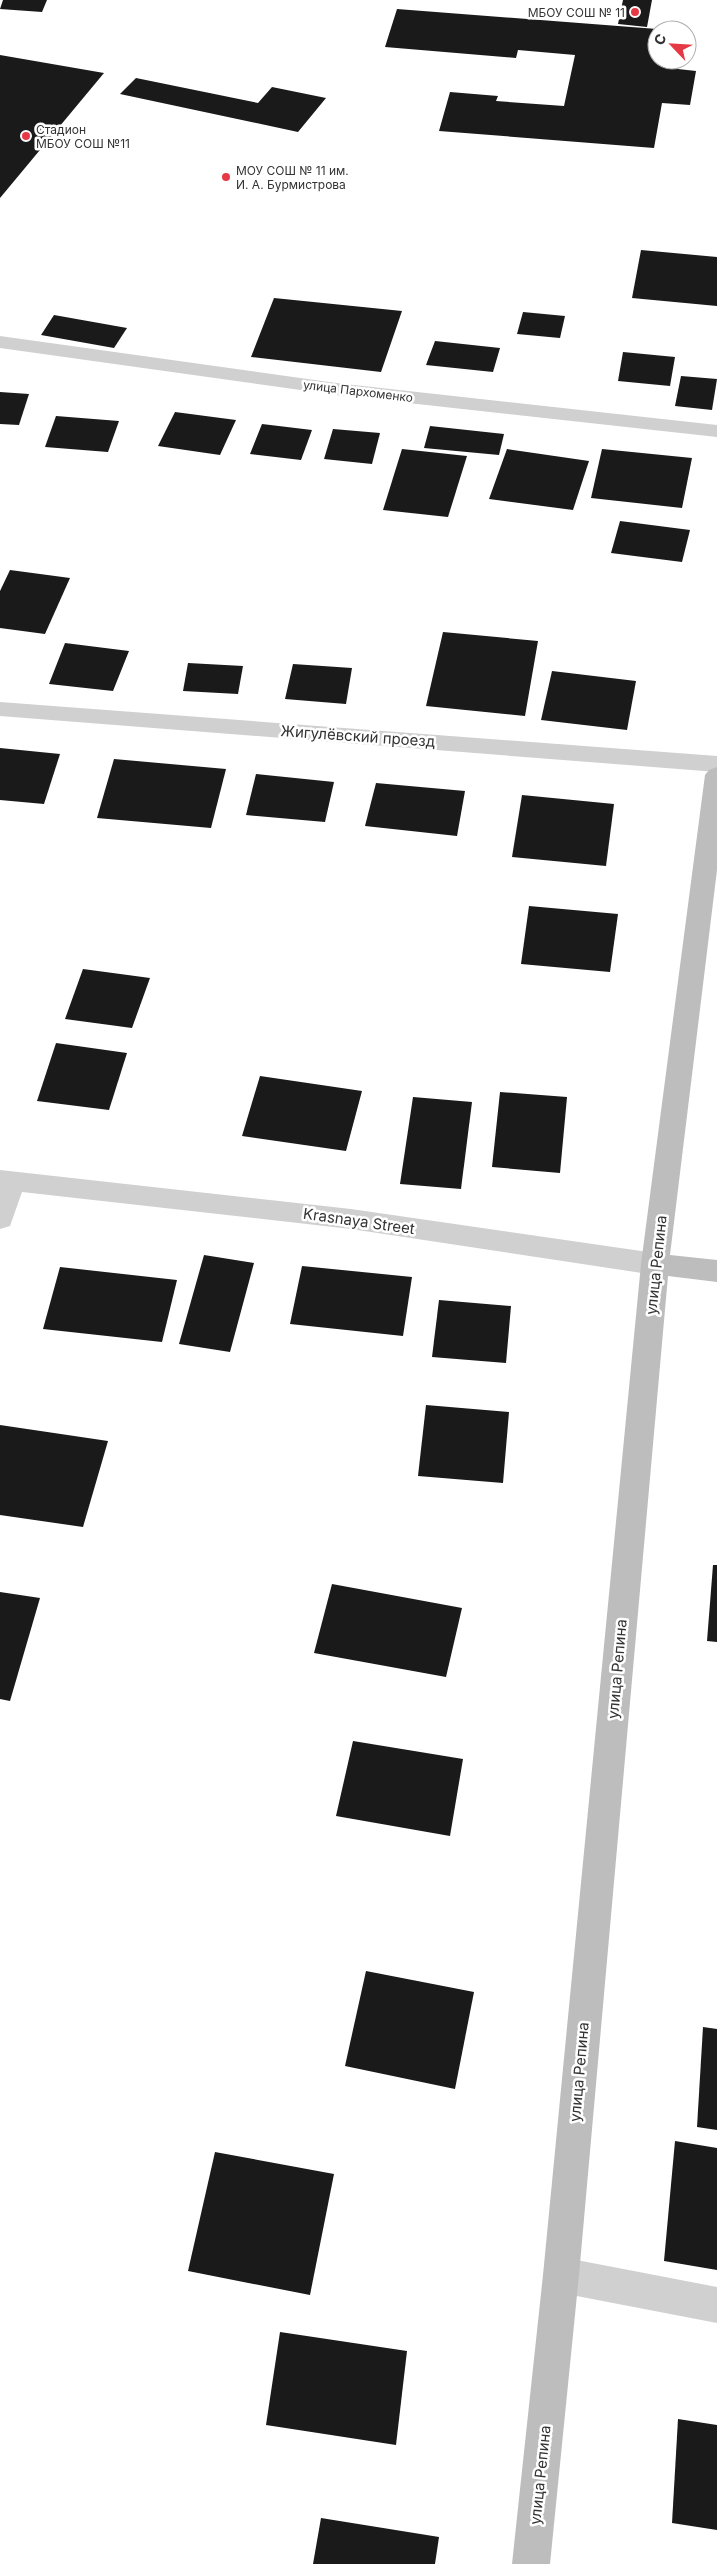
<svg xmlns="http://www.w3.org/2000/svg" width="717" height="2564" font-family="Inter,sans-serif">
<rect width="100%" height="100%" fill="#fff"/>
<g fill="#1a1a1a">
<path d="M3,0H47L42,12L0,9Z"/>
<path d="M623,0H652L647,27L618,24Z"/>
<path d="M397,9L657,29V60H670L669,68L696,71L690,105L662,103L654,148L439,131L450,92L498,96L496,101L564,106L575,55L518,50L516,58L385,47Z"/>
<path d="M0,55L104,73L0,198Z"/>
<path d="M136,78L258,103L272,87L326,98L298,132L120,94Z"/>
<path d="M641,250L717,257V306L632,298Z"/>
<path d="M274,298L402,311L381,372L251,357Z"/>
<path d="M523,312L565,316L560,338L517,334Z"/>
<path d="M54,315L127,328L114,348L41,335Z"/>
<path d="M435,341L500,348L493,372L426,365Z"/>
<path d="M623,352L675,357L670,386L618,381Z"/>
<path d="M681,376L717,379L712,410L675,406Z"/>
<path d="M0,392L29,394L19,425L0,424Z"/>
<path d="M175,412L236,420L220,455L158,446Z"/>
<path d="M56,416L119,421L108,452L45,447Z"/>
<path d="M262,424L312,430L301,460L250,454Z"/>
<path d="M430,426L504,434L499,455L424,448Z"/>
<path d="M333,429L380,433L372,464L324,459Z"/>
<path d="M402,449L467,456L448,517L383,510Z"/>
<path d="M507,449L589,461L573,510L489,499Z"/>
<path d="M602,449L692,458L682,508L591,498Z"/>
<path d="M620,521L690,530L682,562L611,553Z"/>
<path d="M10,570L70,578L45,634L0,628V591Z"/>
<path d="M443,632L538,641L525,716L426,706Z"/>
<path d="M65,643L129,651L113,691L49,684Z"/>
<path d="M188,663L243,666L238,694L183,691Z"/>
<path d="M293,664L352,668L346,704L285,699Z"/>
<path d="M552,671L636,681L627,730L541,720Z"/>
<path d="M0,748L60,754L44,804L0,800Z"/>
<path d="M114,759L226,769L211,828L97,818Z"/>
<path d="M256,774L334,782L325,822L246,815Z"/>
<path d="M376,783L465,791L457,836L365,826Z"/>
<path d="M522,795L614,804L606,866L512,857Z"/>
<path d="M529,906L618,914L610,972L521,964Z"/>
<path d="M83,969L150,978L132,1028L65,1019Z"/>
<path d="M56,1043L127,1053L109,1110L37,1101Z"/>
<path d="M260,1076L362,1091L346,1151L242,1136Z"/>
<path d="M500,1092L567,1097L560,1173L492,1167Z"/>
<path d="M413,1097L472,1102L461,1189L400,1184Z"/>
<path d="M204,1255L254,1263L230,1352L179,1344Z"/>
<path d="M302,1266L412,1277L403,1336L290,1324Z"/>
<path d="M60,1267L177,1280L162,1342L43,1329Z"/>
<path d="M439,1300L511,1306L506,1363L432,1357Z"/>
<path d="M426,1405L509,1412L503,1483L418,1476Z"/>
<path d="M0,1425L108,1441L83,1527L0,1515Z"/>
<path d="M713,1565H717V1642L707,1641Z"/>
<path d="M332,1584L462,1608L446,1677L314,1653Z"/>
<path d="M0,1592L40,1598L10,1701L0,1699Z"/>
<path d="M353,1741L463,1759L450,1836L336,1816Z"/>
<path d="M366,1971L474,1992L455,2089L345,2066Z"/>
<path d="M703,2027L717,2029V2130L697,2127Z"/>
<path d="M675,2141L717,2148V2270L664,2261Z"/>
<path d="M215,2152L334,2174L310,2295L188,2271Z"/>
<path d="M280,2332L407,2351L396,2445L266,2425Z"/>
<path d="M678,2419L717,2425V2530L672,2523Z"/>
<path d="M321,2518L439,2537L435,2564H313Z"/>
</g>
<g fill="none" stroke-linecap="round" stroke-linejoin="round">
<g fill="#d0d0d0" fill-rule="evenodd">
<path d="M0,336L336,383L717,425V437L336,395L0,348Z"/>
<path d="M0,702L717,756V772L0,716Z"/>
<path d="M0,1170L351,1209L655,1253L665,1257L669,1264L665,1271L655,1275L351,1229L22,1192L10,1226L0,1229Z"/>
<path d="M561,2257L717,2287V2323L561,2293L548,2288L543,2275L548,2262Z"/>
</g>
<path fill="#bdbdbd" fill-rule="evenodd" d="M717,767V870L670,1255L717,1260V1282L668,1276L579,2275L550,2564H512L543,2275L641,1264L705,775L709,770Z"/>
</g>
<g fill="#e63946" stroke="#fff" stroke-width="2">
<circle cx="635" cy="12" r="5"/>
<circle cx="26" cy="136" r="5"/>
<circle cx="226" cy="177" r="5"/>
</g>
<g text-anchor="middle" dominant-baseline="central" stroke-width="5" stroke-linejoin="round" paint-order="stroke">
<g font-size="12" fill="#333" stroke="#fff" text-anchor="start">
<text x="625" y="12" text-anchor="end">МБОУ СОШ № 11</text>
<text x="36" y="129">Стадион<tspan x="36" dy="14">МБОУ СОШ №11</tspan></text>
<text x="236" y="170">МОУ СОШ № 11 им.<tspan x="236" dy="14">И. А. Бурмистрова</tspan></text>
</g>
<g font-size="12" fill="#333" stroke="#fff">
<text transform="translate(358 391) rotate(7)">улица Пархоменко</text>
</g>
<g font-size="15" fill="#333" stroke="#fff">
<text transform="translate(358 736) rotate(4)">Жигулёвский проезд</text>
<text transform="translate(359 1221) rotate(8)">Krasnaya Street</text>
<text transform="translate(656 1265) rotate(-84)">улица Репина</text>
<text transform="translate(617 1669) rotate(-85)">улица Репина</text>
<text transform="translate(579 2072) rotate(-85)">улица Репина</text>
<text transform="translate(540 2475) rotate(-84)">улица Репина</text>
</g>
</g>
<g transform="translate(672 45) rotate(295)"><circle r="24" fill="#ffffff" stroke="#adadad"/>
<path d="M0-4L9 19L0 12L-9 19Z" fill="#e63946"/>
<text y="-8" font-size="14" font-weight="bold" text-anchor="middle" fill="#333333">С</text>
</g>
</svg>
